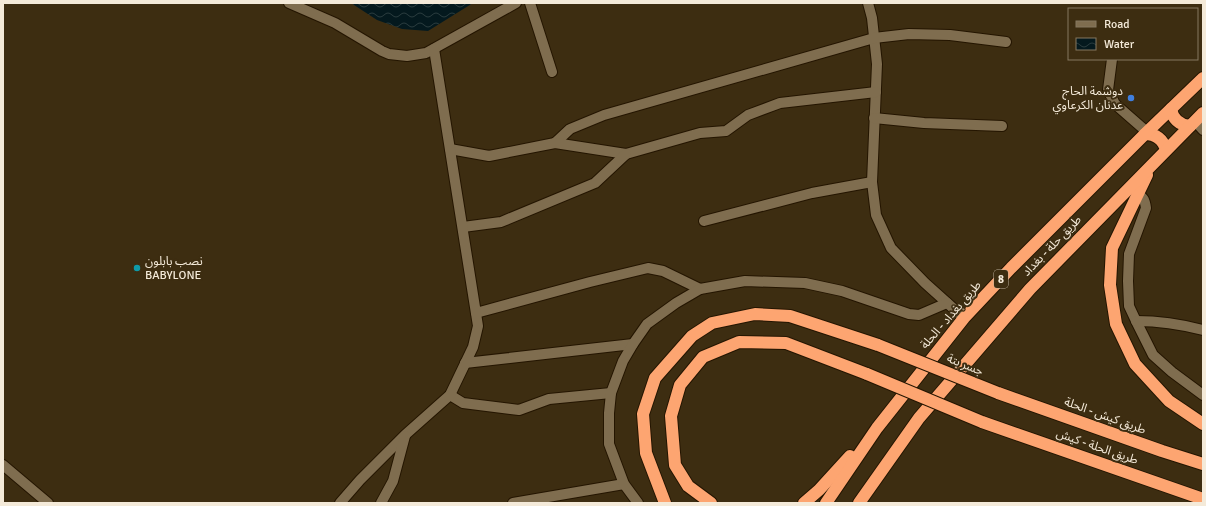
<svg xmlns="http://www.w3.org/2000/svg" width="1206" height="506" font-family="Signika,'Noto Sans Arabic',sans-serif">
<defs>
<pattern id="water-waves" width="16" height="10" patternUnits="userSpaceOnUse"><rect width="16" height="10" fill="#04191e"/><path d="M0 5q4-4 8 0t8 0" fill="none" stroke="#293b3e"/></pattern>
</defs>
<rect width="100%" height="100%" fill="#3d2d11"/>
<path fill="url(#water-waves)" d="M351,3H473L428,31L402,29L377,20Z"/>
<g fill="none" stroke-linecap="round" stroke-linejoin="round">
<g stroke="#241500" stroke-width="12">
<g id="minor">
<path d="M289,3L335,23L382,51L389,54L407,56L426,53L516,3"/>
<path d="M530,3L552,72"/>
<path d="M868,3L872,18L877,64L872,182L876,215L891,248L925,283L964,318"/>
<path d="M1112,59L1108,90L1115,104L1147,132"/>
<path d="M874,118L924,123L1002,126"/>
<path d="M1195,121L1203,130"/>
<path d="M555,143L570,129L604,115L874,38L909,34L950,35L1006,42"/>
<path d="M450,149L489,156L555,143L626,154L700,133L726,131L748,115L780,103L876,92"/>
<path d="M1137,194C1144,197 1145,201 1146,208L1129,254L1128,281L1129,306L1136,321L1153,355L1172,372L1203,395"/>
<path d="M704,221L812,193L872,182"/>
<path d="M463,227L501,222L595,183L626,154"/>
<path d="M476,313L590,282L648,268L663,271L700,289"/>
<path d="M1136,321C1159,321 1180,324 1203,330"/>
<path d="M465,363L633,344"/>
<path d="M450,395L463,403L519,410L549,399L611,393"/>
<path d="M3,465L48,503"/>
<path d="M340,503L360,480L405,435L450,395L473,347L478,326L434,49"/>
<path d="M381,503L393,481L405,436"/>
<path d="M513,503L624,484"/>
<path d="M638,503L624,484L609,444V413L611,393L623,361L633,344L647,324L676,303L700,289L745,281L805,283L842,291L909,314L919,315L947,303"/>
</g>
</g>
<g stroke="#241500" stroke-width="14">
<g id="highway">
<path d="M1171,109C1173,120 1180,125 1190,126"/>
<path d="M1145,134C1156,134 1163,139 1166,150"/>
<path d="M1147,175L1112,248L1110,285L1116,324L1135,364L1169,401L1203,424"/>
<path d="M998,393L1162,451L1203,464"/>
<path d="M982,422L1203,499"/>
<path d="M665,503L646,453L643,414L655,378L692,336L712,323L755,314L790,316L878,345"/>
<path d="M711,503L688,486L675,465L671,416L680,385L703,357L739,342L786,343L867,374"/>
<path d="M804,503L819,490L850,456"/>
<path d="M826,503L877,428L964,318L1011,268L1147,132L1203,78"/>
<path d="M859,503L919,418L1030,289L1203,113"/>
</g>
</g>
<use href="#minor" stroke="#7f6d4f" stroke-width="10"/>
<use href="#highway" stroke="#fda571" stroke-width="12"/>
<g stroke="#241500" stroke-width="14" stroke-linecap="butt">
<g id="highway-bridge">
<path d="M878,345L998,393"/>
<path d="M867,374L982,422"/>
</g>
</g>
<use href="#highway-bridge" stroke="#fda571" stroke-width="12"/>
</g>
<circle fill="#3f7fe0" stroke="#3d2d11" stroke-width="1.5" cx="1131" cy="98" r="4"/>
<circle fill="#0f9aa8" stroke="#3d2d11" stroke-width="1.5" cx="137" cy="268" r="4"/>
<g text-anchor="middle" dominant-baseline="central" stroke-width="4" stroke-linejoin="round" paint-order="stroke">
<rect fill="#3d2d11" stroke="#bdb19d" stroke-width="1" x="994" y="270" width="14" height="18" rx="3"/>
<g font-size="11" font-weight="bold" fill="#f4ead9">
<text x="1001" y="279">8</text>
</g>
<g font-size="12" fill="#f4ead9" stroke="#3d2d11" text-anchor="end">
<text x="1123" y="91">دوشمة الحاج<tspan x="1123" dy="14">عدنان الكرعاوي</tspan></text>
<text x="145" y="261" text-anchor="start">نصب بابلون<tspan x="145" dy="14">BABYLONE</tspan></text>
</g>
<g font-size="12" fill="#f4ead9" stroke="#3d2d11">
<text transform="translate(1052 246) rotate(-46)">طريق حلة - بغداد</text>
<text transform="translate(951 315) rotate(-49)">طريق بغداد - الحلة</text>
<text transform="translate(965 365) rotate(22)">جسر بتة</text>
<text transform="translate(1105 416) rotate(20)">طريق كيش - الحلة</text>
<text transform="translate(1097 447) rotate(19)">طريق الحلة - كيش</text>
</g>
</g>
<rect width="1206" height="506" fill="none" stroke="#f4ead9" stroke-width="8"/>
<rect x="1068" y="8" width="130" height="52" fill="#3d2d11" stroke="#867961"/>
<rect x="1076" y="21" width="20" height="6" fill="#7f6d4f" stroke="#867961"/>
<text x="1104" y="28" font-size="12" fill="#f4ead9">Road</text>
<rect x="1076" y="38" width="20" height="12" fill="url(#water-waves)" stroke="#867961"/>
<text x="1104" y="48" font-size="12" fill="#f4ead9">Water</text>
</svg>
